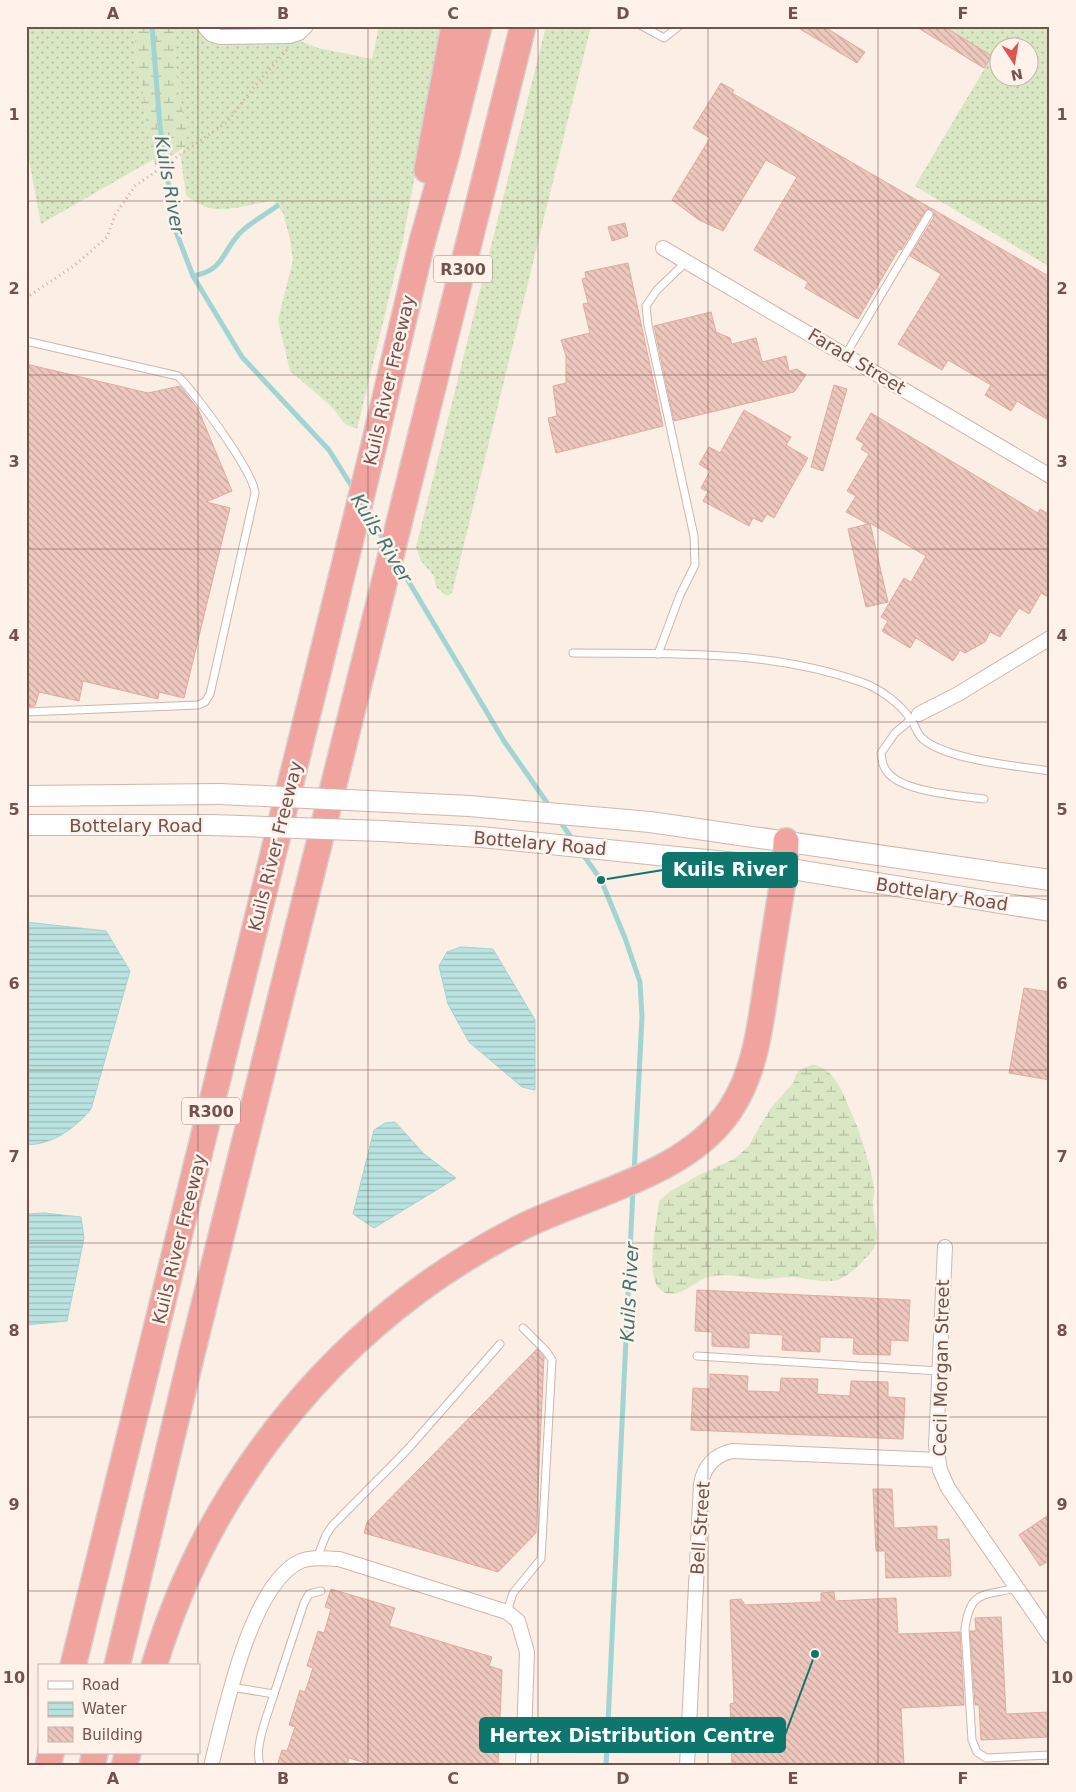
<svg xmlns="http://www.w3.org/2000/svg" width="1076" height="1792" font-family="'DejaVu Sans',sans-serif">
<defs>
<pattern id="grass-dots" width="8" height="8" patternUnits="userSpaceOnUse" patternTransform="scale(1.25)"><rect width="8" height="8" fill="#d9e7c4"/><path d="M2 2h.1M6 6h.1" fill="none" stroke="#b4bea1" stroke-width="1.8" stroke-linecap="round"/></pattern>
<pattern id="wetland-marsh" width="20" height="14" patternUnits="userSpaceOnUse" patternTransform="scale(1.25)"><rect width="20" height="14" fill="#d9e7c4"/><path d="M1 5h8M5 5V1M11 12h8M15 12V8" fill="none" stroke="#b4bea1"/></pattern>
<pattern id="water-rules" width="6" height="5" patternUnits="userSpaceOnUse" patternTransform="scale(1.25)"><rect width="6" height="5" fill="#bae3e1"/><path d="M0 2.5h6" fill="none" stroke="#9cbbb9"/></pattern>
<pattern id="building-back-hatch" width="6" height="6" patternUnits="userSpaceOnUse" patternTransform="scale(1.25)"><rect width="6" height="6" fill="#eec8be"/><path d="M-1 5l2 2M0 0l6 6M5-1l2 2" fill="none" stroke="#c5a59d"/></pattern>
</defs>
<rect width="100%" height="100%" fill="#fbeee4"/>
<!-- grass -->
<g fill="url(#grass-dots)" fill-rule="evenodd">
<path d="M26,26H134L137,67L141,77L150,153L154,159L41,224L26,144Z"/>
<path d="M172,26H196L205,39L216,44L300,41L318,48L372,59L379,26H442L403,240L357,429L345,424L331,406L290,371L278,320L293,260L290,239L283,213L274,201C241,204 215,221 186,195L181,159L189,130L183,116L179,95Z"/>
<path d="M546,26H591L452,593L447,596L436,587L434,576L421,561L416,547Z"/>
<path d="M943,26H1050V267L915,186L992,56ZM998,48H1028V78H998Z"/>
</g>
<!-- wetland -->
<g fill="url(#wetland-marsh)">
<path d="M134,26H172L179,95L183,116L189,130L185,147L155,166L154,159L150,153L141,77L137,67Z"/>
<path d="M812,1065C837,1067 845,1100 854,1119C861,1135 872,1170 874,1188C875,1194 872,1201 873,1207C873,1220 881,1236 874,1248C866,1259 848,1279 833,1281C820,1282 805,1278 792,1277C782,1277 771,1280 761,1279C742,1278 725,1272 705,1278C693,1283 672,1305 658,1287C646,1272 657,1221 659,1201L669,1192L701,1174L734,1159L748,1147L770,1109L794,1082L796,1074L803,1068Z"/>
</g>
<!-- water -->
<g fill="url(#water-rules)" stroke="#a1d4d2">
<path d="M26,922L106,931L130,971L91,1109C74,1129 54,1144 26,1145Z"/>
<path d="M461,947L493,949L535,1020V1090L522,1087L469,1042L448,1004L439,966L447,952Z"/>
<path d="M395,1122L424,1154L456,1178L374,1228L353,1214L374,1130L385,1123Z"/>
<path d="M44,1213L81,1217L84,1238L67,1321L26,1325V1214Z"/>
</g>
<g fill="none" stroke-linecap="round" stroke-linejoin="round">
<!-- stream -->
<g stroke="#a1d4d2" stroke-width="5">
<path d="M152,26L160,127L175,229L193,276L242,357L329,450L354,490"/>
<path d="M193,276C224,270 221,254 239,234C249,223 265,215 277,206"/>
<path d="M366,510L385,542"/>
<path d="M397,562L504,741L550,807"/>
<path d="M559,820L573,840"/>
<path d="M582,853L601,880L625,938L640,982L642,1017L634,1173"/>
<path d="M606,1766L633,1189"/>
</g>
</g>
<!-- building -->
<g fill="url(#building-back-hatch)" stroke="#e0ab9f">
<path d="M795,26H823L865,52L857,63Z"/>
<path d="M915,26H943L992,56L984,68Z"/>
<path d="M721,83L734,90L732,93L806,136L1050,277V421L1017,401L1011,411L985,395L991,385L948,360L942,370L898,344L941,274L910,256L934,217L931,209L925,211L901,250L899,249L858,319L805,288L808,282L754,250L797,177L766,160L723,231L699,220L672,200L710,138L693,128Z"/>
<path d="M625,223L628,236L612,241L608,227Z"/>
<path d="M628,263L663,426L556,453L548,418L557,416L553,386L566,383V356L561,340L590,333L583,304L588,303L582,279L586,278L585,272Z"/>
<path d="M711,312L716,332L730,338L732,344L756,338L762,362L786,356L789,371L797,369L806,375L794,392L674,421L654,326Z"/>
<path d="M26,364L148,393L180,386L198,409L232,491L206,502L230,508L184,698L159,692L158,699L83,681L79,701L39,692L35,706L26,707Z"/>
<path d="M834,385L847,389L823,471L811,467Z"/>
<path d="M744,410L791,437L786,445L808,458L774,518L767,514L762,522L753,518L749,526L703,501L708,492L701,488L710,471L699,464L709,447L720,453Z"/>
<path d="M871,413L1038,513L1040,509L1050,515V598L1041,593L1029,614L1019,608L1000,637L990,632L985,642L965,653L960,650L953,661L916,638L910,648L882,631L888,621L881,617L904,578L911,582L926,556L870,523L888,602L866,607L848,529L868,524L846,512L856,496L847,491L869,454L861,449L864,444L856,439Z"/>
<path d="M1024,988L1050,992V1080L1009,1073Z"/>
<path d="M697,1290L910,1300L908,1341L891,1340L890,1355L853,1354L854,1338L820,1337V1352L782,1350L783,1335L749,1333V1348L712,1346V1332L695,1331Z"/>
<path d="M537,1349L544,1357L536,1533L498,1572L364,1533L367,1522Z"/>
<path d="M710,1374L748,1376L747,1391L780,1392L781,1378L818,1379L817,1394L850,1396L851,1381L888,1382V1397L905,1398L903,1439L691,1430L693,1388L710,1389Z"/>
<path d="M873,1489H892L894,1528L937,1526V1540L949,1539L951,1576L886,1578L885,1551H876Z"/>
<path d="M1050,1514V1560L1040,1566L1019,1535Z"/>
<path d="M331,1589L395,1608L389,1626L492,1657L489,1666L502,1670L498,1766H375L349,1758L347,1766H277L282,1750L287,1751L295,1727L289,1725L300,1690L305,1692L313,1668L307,1666L318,1631L324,1633L331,1609L325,1607Z"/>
<path d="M834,1592L835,1601L896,1598L898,1634L960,1632L964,1705L901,1708L904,1766H732L730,1704L734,1703L730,1600L741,1599L745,1605L821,1602V1593Z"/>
<path d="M1001,1617L1006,1714L1050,1712V1737L981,1740L979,1705H975L970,1631H976L975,1618Z"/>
</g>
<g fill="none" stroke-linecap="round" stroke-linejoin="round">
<!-- lane casing -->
<g stroke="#cdb6ae" stroke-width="9">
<g id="lane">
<path d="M642,26L664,38L679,26"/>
<path d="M26,341L178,376C196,395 253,470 255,493L210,694L205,702L198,705L26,712"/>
<path d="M846,354L929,214"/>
<path d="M573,653C669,654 769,649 861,682C879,688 901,704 911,720C916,726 917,735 923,739C947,760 1017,766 1050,771"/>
<path d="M658,654L680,595L695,565L694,536L648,325L646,306L657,290L686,262"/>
<path d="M914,717L895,733L881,753C882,762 883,768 889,774C905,792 961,796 984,799"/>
<path d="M697,1356L939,1371"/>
<path d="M317,1558L326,1535L332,1526L408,1449L500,1344"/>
<path d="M1016,1588C983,1596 970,1590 965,1629L972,1740L977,1752L986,1758L1050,1755"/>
<path d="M507,1612L513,1593L541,1559L552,1360L546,1351L523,1328"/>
<path d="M231,1687L274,1694C269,1711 252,1751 261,1766"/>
<path d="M274,1694L304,1603L309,1594L321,1591"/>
</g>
</g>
<!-- street casing -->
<g stroke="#cdb6ae" stroke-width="16">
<g id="street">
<path d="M204,26L211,34L220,37L289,36L299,33L306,26"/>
<path d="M663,248L1050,476"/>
<path d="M919,714L958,694L1050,638"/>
<path d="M945,1247L936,1446L940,1470L948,1488L1050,1636"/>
<path d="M211,1766C224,1716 250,1583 301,1561C313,1556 327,1559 339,1559L507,1612L518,1621L527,1652L523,1766"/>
<path d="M687,1766L701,1484C704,1467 714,1455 732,1451L938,1460"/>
</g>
</g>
<!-- secondary casing -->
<g stroke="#d0b5ac" stroke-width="22">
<g id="secondary">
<path d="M26,796L220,794"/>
<path d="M389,802L469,806L650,822L1050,880"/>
<path d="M26,825H211"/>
<path d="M382,831L481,837L785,868L1050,911"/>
</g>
</g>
<!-- highway casing -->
<g stroke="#d7cfcd" stroke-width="28">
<g id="highway">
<path d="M427,170L454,26"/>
<path d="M73,1666L373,449L422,242L447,153L479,26"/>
<path d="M117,1666L192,1353L523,26"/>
<path d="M154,1666C211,1477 344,1317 520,1228C587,1194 687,1175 730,1110C756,1071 760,1026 767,981C773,944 779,906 785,868L786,841"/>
<path d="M48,1766L51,1753"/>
<path d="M92,1766L95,1753"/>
<path d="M124,1766L128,1753"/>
</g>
</g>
<!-- path -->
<path stroke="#d3aba1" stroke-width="3" stroke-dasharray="1 4" stroke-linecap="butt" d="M26,298L75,265L107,237L115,215L135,186L227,122L258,82L287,50"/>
<!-- lane -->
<use href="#lane" stroke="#fff" stroke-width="7"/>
<!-- street -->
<use href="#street" stroke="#fff" stroke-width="14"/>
<!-- secondary -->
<use href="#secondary" stroke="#fff" stroke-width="20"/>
<!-- highway -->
<use href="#highway" stroke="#f1a49f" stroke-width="25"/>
<!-- secondary-bridge casing -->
<g stroke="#d0b5ac" stroke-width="22" stroke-linecap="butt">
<g id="secondary-bridge">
<path d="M220,794L389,802"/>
<path d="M211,825L382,831"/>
</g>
</g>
<!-- secondary-bridge -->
<use href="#secondary-bridge" stroke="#fff" stroke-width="20"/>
</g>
<!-- grid -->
<path fill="none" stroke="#71524c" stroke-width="1" stroke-opacity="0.55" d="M198,26V1666M368,26V1766M538,26V1766M708,26V1766M878,26V1766M26,201H1050M26,375H1050M26,549H1050M26,722H1050M26,896H1050M26,1070H1050M26,1243H1050M26,1417H1050M26,1591H1050M198,1753V1766"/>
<g text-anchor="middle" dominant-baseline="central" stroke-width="5" stroke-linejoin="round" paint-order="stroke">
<!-- shield labels -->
<g fill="#fef2ea" stroke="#9b827b" stroke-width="1">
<rect x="434" y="255.5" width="58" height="27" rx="4"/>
<rect x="182" y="1097.5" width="58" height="27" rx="4"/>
</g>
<g font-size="16" font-weight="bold" fill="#71524c">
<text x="463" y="269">R300</text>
<text x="211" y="1111">R300</text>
</g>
<!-- street labels -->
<g font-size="18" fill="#71524c" stroke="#fef2ea">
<text transform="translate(857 361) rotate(31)">Farad Street</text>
<text transform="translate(389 380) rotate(-77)">Kuils River Freeway</text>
<text x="136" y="825">Bottelary Road</text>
<text transform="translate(540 843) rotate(5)">Bottelary Road</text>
<text transform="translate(275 846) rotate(-76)">Kuils River Freeway</text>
<text transform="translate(942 894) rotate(9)">Bottelary Road</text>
<text transform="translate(179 1239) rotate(-76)">Kuils River Freeway</text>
<text transform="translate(941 1368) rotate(-89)">Cecil Morgan Street</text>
<text transform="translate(700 1528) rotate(-86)">Bell Street</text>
</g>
<!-- water labels -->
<g font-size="19" font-style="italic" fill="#407675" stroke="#fef2ea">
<text transform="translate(170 185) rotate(80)">Kuils River</text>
<text transform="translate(382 538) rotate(59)">Kuils River</text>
<text transform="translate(629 1292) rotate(-87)">Kuils River</text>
</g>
</g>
<!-- callouts -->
<path fill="none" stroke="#0f766e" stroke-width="2" d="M601 880L663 870M815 1654L785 1735"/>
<g fill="#0f766e" stroke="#fef2ea" stroke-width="2">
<circle cx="601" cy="880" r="5"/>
<circle cx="815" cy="1654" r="5"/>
</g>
<g fill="#0f766e" stroke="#0f766e" stroke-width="2">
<rect x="663" y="853" width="134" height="34" rx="5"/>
<rect x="480" y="1718" width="305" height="34" rx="5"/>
</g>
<g font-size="19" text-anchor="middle" font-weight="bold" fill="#fff">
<text x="730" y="876">Kuils River</text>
<text x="632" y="1742">Hertex Distribution Centre</text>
</g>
<!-- border -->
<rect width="1076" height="1792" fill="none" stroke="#fef2ea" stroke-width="55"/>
<!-- legend -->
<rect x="38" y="1664" width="162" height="90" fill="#fef2ea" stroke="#c6b2ab"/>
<rect x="48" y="1681" width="25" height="8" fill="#ffffff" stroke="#c6b2ab"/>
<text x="82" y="1690" font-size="15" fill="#71524c">Road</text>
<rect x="48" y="1702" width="25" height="15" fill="url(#water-rules)" stroke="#c6b2ab"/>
<text x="82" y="1714" font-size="15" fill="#71524c">Water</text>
<rect x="48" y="1727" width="25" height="15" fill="url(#building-back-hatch)" stroke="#c6b2ab"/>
<text x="82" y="1740" font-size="15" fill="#71524c">Building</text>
<!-- north arrow -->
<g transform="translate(1014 62) rotate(168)"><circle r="24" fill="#fef2ea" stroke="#c6b2ab"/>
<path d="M0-4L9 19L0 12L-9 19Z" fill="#dd5551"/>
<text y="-8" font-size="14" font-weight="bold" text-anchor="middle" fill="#71524c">N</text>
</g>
<rect x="28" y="28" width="1020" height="1736" fill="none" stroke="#71524c" stroke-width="2"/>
<g font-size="16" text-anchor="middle" font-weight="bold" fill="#71524c">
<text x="113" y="19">A</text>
<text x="283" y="19">B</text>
<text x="453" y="19">C</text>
<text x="623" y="19">D</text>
<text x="793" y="19">E</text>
<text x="963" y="19">F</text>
<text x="14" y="120">1</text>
<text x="1062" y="120">1</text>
<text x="14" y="294">2</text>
<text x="1062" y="294">2</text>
<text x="14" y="467">3</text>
<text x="1062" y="467">3</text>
<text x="14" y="641">4</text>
<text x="1062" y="641">4</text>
<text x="14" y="815">5</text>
<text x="1062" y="815">5</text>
<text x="14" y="989">6</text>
<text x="1062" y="989">6</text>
<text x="14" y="1162">7</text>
<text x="1062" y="1162">7</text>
<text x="14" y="1336">8</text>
<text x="1062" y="1336">8</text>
<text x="14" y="1510">9</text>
<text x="1062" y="1510">9</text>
<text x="14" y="1683">10</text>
<text x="1062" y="1683">10</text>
<text x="113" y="1784">A</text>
<text x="283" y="1784">B</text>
<text x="453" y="1784">C</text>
<text x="623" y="1784">D</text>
<text x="793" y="1784">E</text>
<text x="963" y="1784">F</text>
</g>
</svg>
